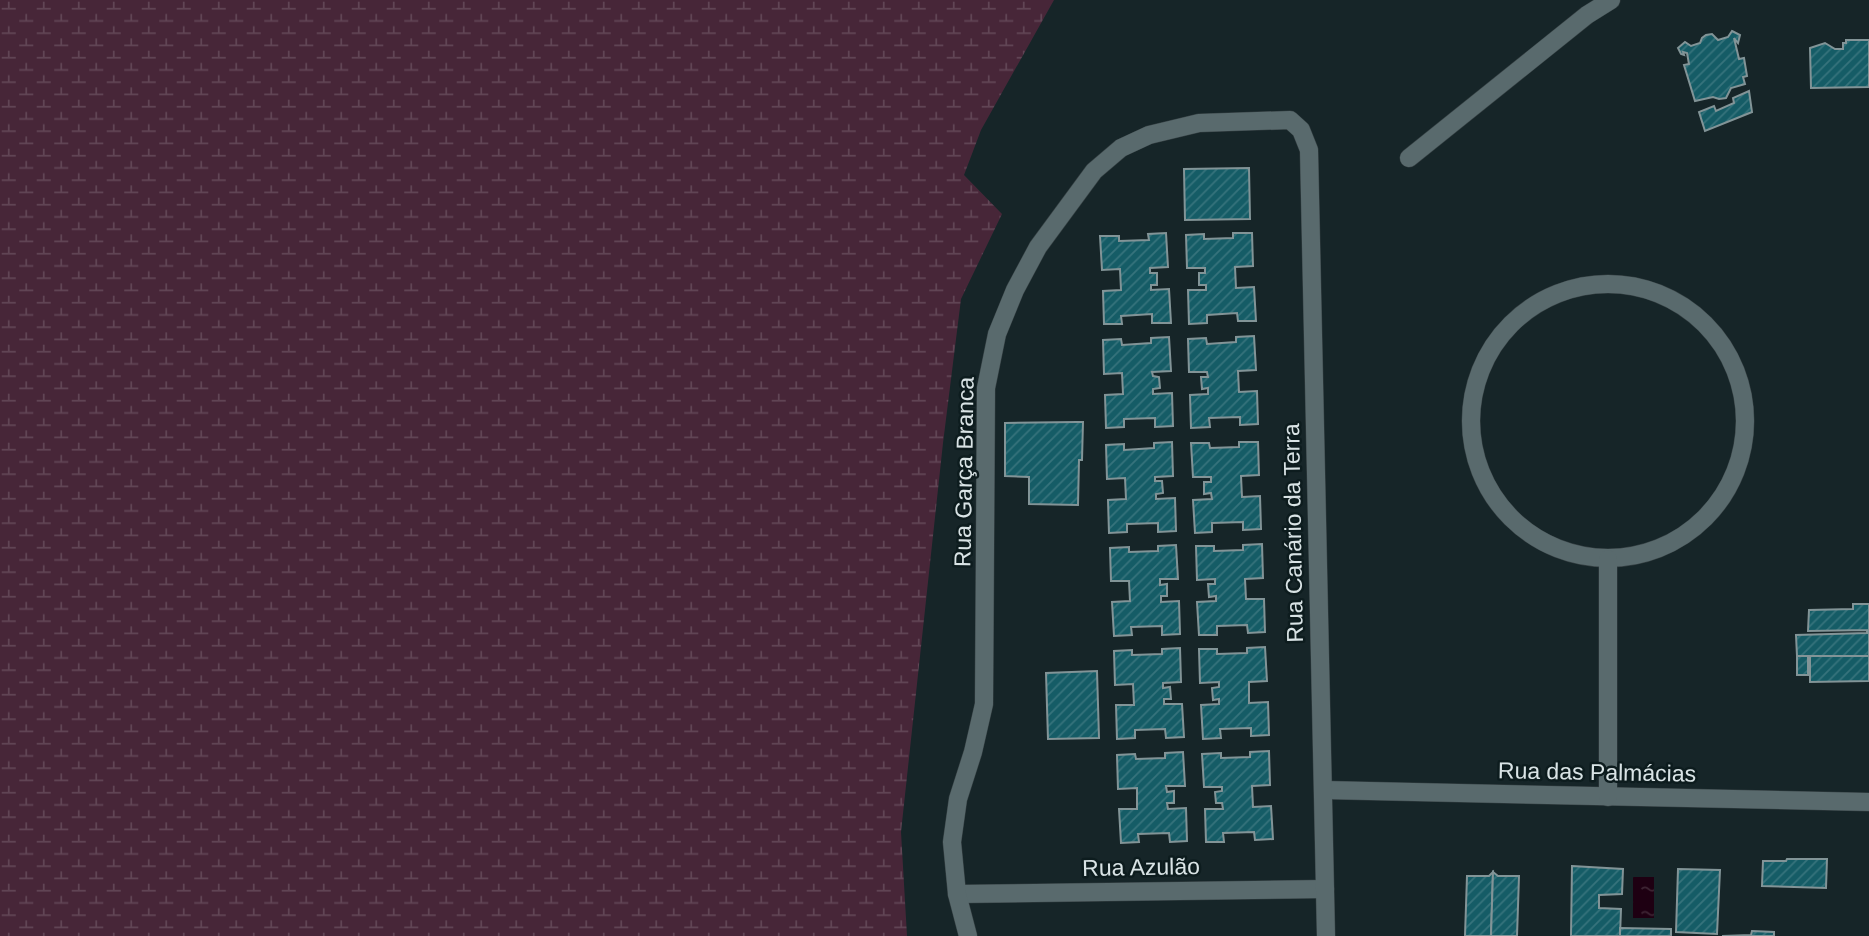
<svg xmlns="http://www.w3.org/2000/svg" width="1869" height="936" font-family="Arial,sans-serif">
<defs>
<pattern id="wetland-marsh" width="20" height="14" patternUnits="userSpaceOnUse" patternTransform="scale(1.75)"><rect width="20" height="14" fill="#472638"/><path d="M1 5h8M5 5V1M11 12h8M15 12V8" fill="none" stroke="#614555"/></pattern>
<pattern id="water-ripples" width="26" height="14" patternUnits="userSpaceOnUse" patternTransform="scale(1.75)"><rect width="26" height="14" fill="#1e0012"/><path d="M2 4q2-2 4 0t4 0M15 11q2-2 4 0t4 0" fill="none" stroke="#3e2534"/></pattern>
<pattern id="building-hatch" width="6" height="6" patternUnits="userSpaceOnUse" patternTransform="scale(1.75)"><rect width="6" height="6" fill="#155c66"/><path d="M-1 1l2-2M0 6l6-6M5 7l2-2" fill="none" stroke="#36737c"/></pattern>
</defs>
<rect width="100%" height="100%" fill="#162528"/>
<!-- wetland -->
<path fill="url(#wetland-marsh)" d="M0,0H1054L981,130L964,175L1002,214L961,299L943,443L901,832L907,936H0Z"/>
<!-- water -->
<rect fill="url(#water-ripples)" x="1633" y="877" width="21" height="41"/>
<!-- building -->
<g fill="url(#building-hatch)" stroke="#829497" stroke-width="2">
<path d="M1732,31L1740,35L1738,43L1734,38L1739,59L1744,58L1747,76L1743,77L1745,84L1731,88L1726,98L1719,99L1713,97L1695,101L1684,65L1689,64L1687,53L1683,52L1684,55L1681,54L1678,48L1685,42L1691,46L1700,43L1702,38L1706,35L1712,34L1718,40L1728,37Z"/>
<path d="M1846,40H1869V87L1811,88L1810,48L1825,43L1835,49H1843V43H1846Z"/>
<path d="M1749,91L1752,112L1705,131L1699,112L1714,106L1716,111L1734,103L1733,98Z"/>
<path d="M1249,168L1250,219L1185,220L1184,169Z"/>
<path d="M1166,233L1168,267L1150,268V273H1157V285H1151V290L1169,289L1171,323H1152V314L1121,316L1122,324H1104L1103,291L1121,290L1120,269L1102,270L1100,236H1119V241L1149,240L1148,234Z"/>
<path d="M1233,233H1252L1253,266L1235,267L1236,288L1254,287L1256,321H1238L1237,313L1207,315V323L1189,324L1188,290H1206V285H1199V273H1205V268H1187L1186,235L1204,234V239L1233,238Z"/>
<path d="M1254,336L1256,370L1238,371L1239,392L1257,391L1258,424L1240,425V417L1209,418L1210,427L1191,428L1190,395L1208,394V388L1202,389L1201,377H1208L1207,372H1189L1188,339L1206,338L1207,344L1236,342V337Z"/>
<path d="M1169,337L1171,371L1152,372L1153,376L1159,377L1160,388L1153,389V394L1172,393L1173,426L1155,427V418L1124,419V427L1106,428L1105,395L1123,394L1122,373L1104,374L1103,340L1121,339L1122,345L1151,343V338Z"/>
<path d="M1077,422H1083L1082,460H1079L1078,505L1029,504V477L1005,476V423Z"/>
<path d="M1172,442L1173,476L1155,477V481H1162L1163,493L1156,494V499L1175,498L1176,531L1158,532V523L1127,524V532L1109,533L1108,500L1126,499L1125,478L1107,479L1106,445L1124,444V450L1154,448V443Z"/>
<path d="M1239,442H1258L1259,475L1241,476L1242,497L1260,496L1261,529L1243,530V522L1212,523V532L1195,533L1193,500L1212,499L1211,493L1204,494V482H1211V477H1193L1191,443H1209L1210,448L1239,447Z"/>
<path d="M1262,544L1263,578L1245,579L1246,599H1264L1265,632L1248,633L1247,625L1217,626V635H1199L1197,602L1216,601V596L1209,597L1208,584H1215V579L1197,580L1196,546H1214V551L1243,550V545Z"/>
<path d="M1176,545L1178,579H1160V585L1167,584V596H1161V602L1179,601L1180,634L1162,635V626L1131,627L1132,635L1114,636L1112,602L1130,601L1129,581H1111L1110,548L1129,547V552L1158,551V546Z"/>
<path d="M1853,604H1869V656H1797L1796,635L1867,633V630L1808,631L1809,610L1853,609Z"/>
<path d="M1265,647L1267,681L1249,682V703L1268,702L1269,735L1251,736V728L1220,729L1221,738L1203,739L1201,705L1219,704V699L1213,700L1212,688L1219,687V682L1200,683L1199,649H1217V654L1247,653V648Z"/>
<path d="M1180,648L1181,682L1163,683V688L1170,687L1171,699H1164V704H1182L1184,737L1166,738L1165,729L1135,730V738L1117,739L1116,705H1134L1133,684L1115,685L1114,651L1132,650V655L1162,654V649Z"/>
<rect x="1797" y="656" width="11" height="19"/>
<path d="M1810,656H1869V681L1810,682Z"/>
<path d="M1097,671L1099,738L1048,739L1046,673Z"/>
<path d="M1269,751L1270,785L1252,786L1253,807L1271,806L1273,839L1255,840L1254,832L1223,833L1224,842H1206L1205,809H1223L1222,803H1216L1215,792L1222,791V787H1204L1202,754L1221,753V758L1250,757V752Z"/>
<path d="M1183,752L1185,786H1166L1167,792L1174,791V803H1167L1168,809L1186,808L1187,841L1170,842L1169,833L1138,834L1139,842L1121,843L1119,809H1137V788L1118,789L1117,755L1135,754L1136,759L1165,758V753Z"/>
<path d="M1787,859H1827L1826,888L1762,886L1763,861H1786Z"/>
<path d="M1572,866L1623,869L1622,894L1599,895V908L1621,909L1620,936H1571Z"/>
<path d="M1678,869L1720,870L1717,934L1676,932Z"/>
<path d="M1493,872L1491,936H1465L1467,876H1489Z"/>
<path d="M1493,872L1498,876H1519L1517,936H1491Z"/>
<path d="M1620,928L1671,929V936H1620Z"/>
<path d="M1752,931L1774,932V936H1722L1751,935Z"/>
</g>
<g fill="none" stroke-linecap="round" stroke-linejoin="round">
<!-- minor casing -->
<g stroke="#364144" stroke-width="19">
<g id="minor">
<path d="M1409,158L1587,15L1611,0"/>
<circle cx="1608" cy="421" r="137"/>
<path d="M1324,790L1869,802"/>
<path d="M1608,797V559"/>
<path d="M957,894L1325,889"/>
<path d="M968,936L957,894L952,842L958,799L973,752L984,704L986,388L997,334L1015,290L1038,247L1094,171L1121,148L1149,135L1199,123L1290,120L1301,130L1309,150L1326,936"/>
</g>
</g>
<!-- minor -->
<use href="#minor" stroke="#596a6d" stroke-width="18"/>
</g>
<g text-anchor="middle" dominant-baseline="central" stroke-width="5" stroke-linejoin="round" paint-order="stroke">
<!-- street labels -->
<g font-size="23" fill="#d9e3e5" stroke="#0d1c1e">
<text transform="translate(964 472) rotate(-89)">Rua Garça Branca</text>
<text transform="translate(1293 533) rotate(-91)">Rua Canário da Terra</text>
<text transform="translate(1597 772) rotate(1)">Rua das Palmácias</text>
<text transform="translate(1141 867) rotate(-1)">Rua Azulão</text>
</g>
</g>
</svg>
